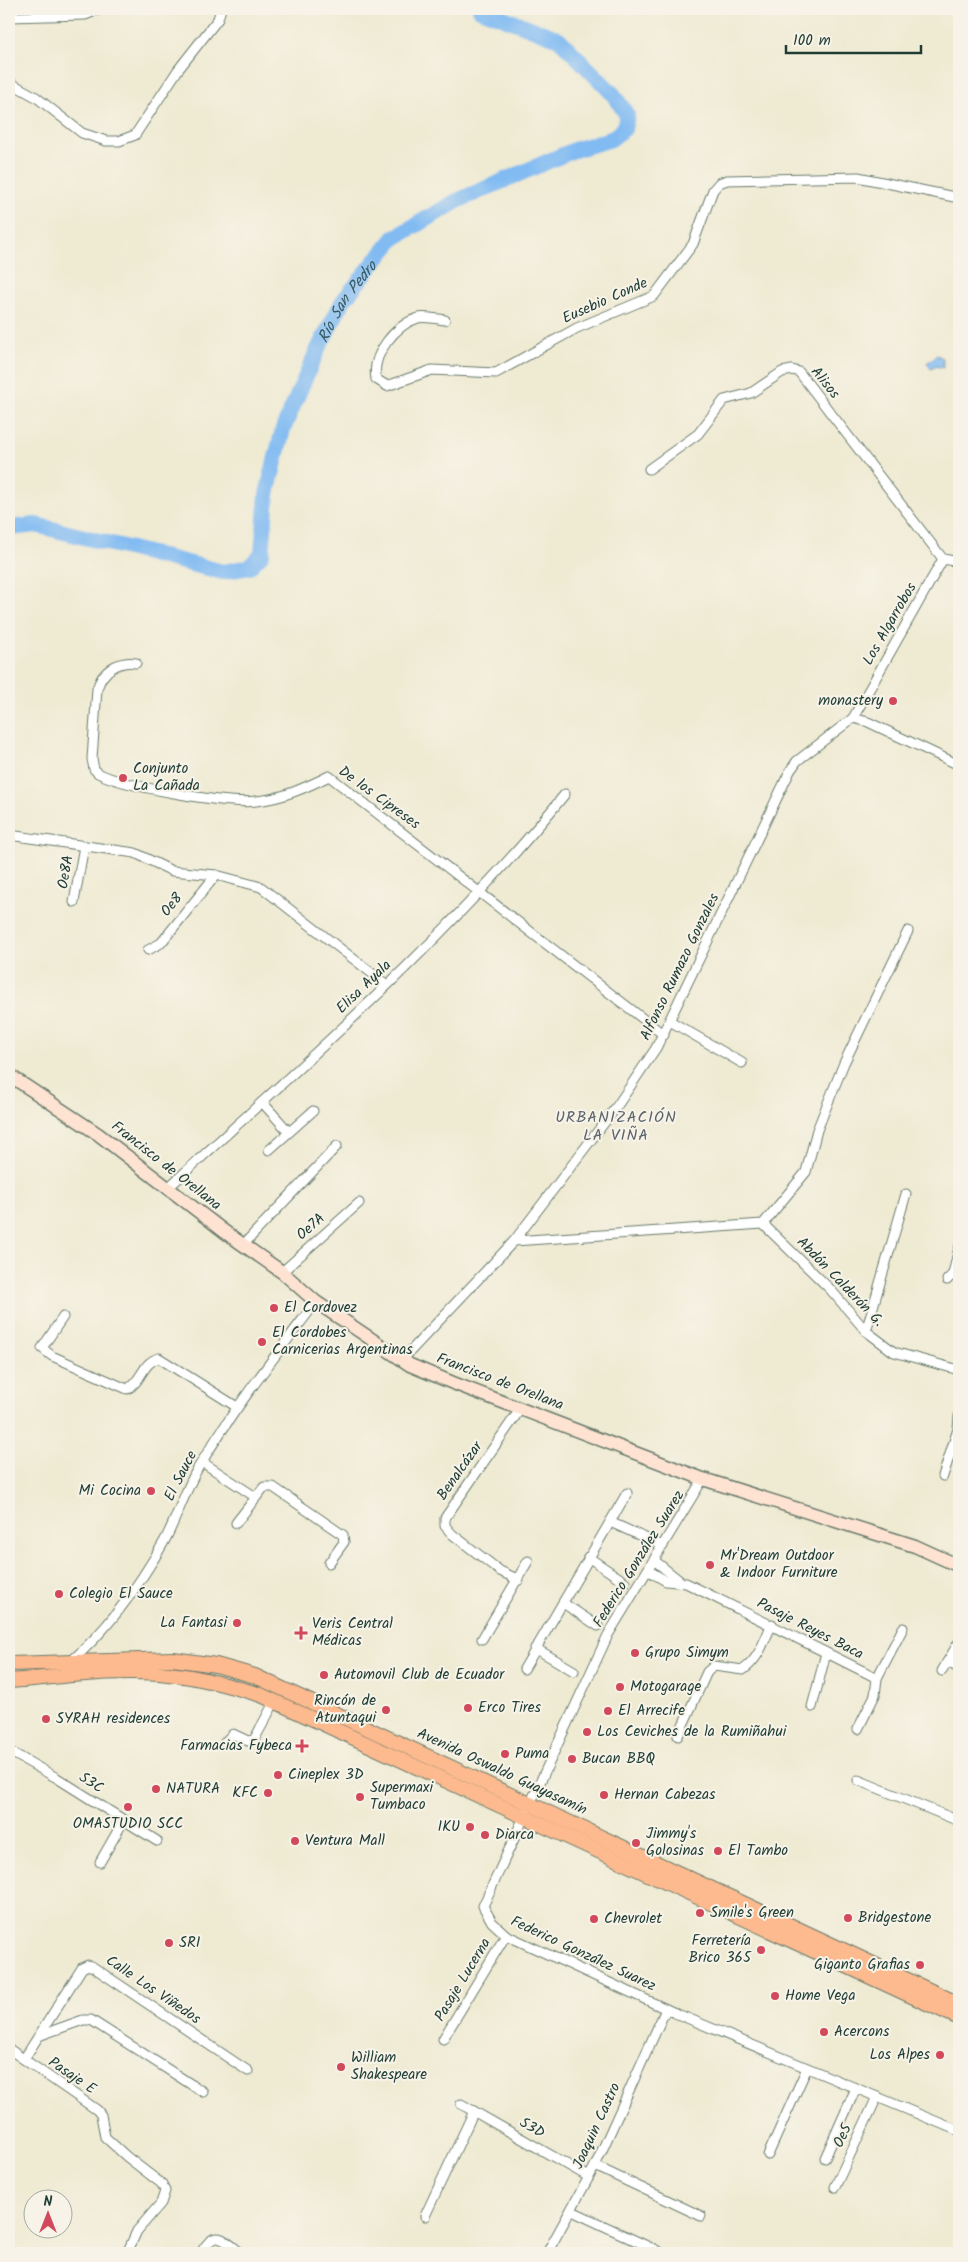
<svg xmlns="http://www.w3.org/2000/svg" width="968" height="2262" font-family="Kalam,sans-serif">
<rect width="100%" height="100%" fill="#f7f3e8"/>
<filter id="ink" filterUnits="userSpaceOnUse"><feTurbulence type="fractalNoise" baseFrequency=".02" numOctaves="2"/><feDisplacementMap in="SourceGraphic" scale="10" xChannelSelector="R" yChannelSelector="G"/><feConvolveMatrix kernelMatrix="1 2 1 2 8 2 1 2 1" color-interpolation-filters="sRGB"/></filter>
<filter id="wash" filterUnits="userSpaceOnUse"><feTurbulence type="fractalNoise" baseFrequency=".0096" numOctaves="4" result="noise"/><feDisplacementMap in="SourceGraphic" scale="20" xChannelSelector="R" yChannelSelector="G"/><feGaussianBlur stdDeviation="1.12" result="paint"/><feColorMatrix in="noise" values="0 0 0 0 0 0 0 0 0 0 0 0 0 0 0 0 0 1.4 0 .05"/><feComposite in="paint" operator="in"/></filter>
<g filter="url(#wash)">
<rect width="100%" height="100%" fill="#efead2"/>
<!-- water -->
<path fill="#82bbf2" stroke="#507c93" d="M937,355L943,358V368L935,366L931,369L927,363Z"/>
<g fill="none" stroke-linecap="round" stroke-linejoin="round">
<!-- river -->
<path stroke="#82bbf2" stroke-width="16" id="s1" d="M9,528L36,525L223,572L249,567L262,554L267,494L283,429L316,353L343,301L394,238L457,201L574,150L611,139L624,129L627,115L613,94L559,39L480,9"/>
</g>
</g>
<g filter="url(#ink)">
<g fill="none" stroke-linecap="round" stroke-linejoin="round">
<!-- street casing -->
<g stroke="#687a6b" stroke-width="11">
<g id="street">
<path d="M9,17L85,15L101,9"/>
<path d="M9,82L36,97L82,133L106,141H119L135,135L178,70L218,19L221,9"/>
<path d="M445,320C437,319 426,316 418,318C396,325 371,354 376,379L387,386L432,370L496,373L577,328L654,296L693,244L713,190L719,183L727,180L858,177L959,198"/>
<path d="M649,469L698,434L724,400L751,393L782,372L792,370L799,372L943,559"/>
<path d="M943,559L954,561L959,557"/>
<path d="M136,663C118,660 102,671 97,689L92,759L94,769L98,773C122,786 228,805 256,801C281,799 307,787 329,776L664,1035"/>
<path d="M853,718L868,722L959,765"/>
<path d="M9,835L135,853L172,871L216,875L261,887L387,985"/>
<path d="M74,902L84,846"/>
<path d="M148,950L161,943L216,875"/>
<path d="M670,1021L742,1063"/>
<path d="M262,1102L289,1132"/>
<path d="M269,1150L313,1111"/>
<path d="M169,1187C306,1061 448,939 565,794"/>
<path d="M763,1224L830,1289L866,1331L894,1352L959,1370"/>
<path d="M514,1241L763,1224L806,1172L817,1130L844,1063L908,931"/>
<path d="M244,1244L337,1146"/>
<path d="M282,1272L359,1203"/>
<path d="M947,1280L953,1274L959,1248"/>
<path d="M63,1317L42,1348L52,1356L127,1389C142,1382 142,1362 159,1358L237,1407"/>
<path d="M866,1331L906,1194"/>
<path d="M402,1360L514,1241L617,1106L656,1048L790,771L797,761L853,718L943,559"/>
<path d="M202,1462L254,1496"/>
<path d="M943,1476L958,1429L959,1416"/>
<path d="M703,1479L608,1635L483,1906L492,1922L506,1935L675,2013L959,2131"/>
<path d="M610,1522L627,1493"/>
<path d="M236,1523L264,1487H273L343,1535L344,1542L329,1563"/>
<path d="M588,1557L625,1582"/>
<path d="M655,1561L680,1581"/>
<path d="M649,1571L666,1581L686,1583L877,1678L875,1695L858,1729"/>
<path d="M519,1580L500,1571L452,1534L445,1526V1518L521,1408"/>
<path d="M563,1603L598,1626"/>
<path d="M482,1639L528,1561"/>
<path d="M535,1648L574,1671"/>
<path d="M70,1662C108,1630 140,1584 165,1540C177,1517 185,1491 198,1468C233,1410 275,1356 316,1302"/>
<path d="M947,1662L959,1668"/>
<path d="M524,1669L610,1522L663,1546"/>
<path d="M942,1671L959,1642"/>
<path d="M877,1678L903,1628"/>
<path d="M812,1707L826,1653"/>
<path d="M678,1736L707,1672L714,1666L743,1670C759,1659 764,1641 772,1624"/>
<path d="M225,1742L233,1734L248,1741L254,1740L275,1701"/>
<path d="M9,1751L57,1778L157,1841"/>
<path d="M858,1780L959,1821"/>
<path d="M100,1862L124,1820"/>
<path d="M41,2035L83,2020H91L203,2092"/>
<path d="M443,2039L506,1935"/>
<path d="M9,2049L97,2110L101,2115L105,2137L127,2157L162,2184L165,2191L161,2203L137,2231L127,2253"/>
<path d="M24,2059L82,1968L88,1965L93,1967L248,2071"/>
<path d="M461,2104L589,2177"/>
<path d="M768,2155L807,2068"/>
<path d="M825,2158L856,2088"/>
<path d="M595,2166L701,2216"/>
<path d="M835,2187L877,2097"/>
<path d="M572,2211L660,2252"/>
<path d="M425,2216L474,2111"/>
<path d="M201,2253C215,2228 223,2239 241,2253"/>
<path d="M547,2253L595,2166L666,2009"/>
</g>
</g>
<!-- secondary casing -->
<g stroke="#687a6b" stroke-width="15">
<path id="secondary" d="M9,1075L98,1134L225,1232L282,1272L316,1302L410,1365L453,1383L703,1479L915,1546L959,1566"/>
</g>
<!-- primary casing -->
<g stroke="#687a6b" stroke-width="16">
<g id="primary">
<path d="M9,1664L173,1659L216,1665L255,1676L959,2004"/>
<path d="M9,1681C61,1677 116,1668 168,1674C200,1677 231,1686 261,1695L959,2018"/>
</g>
</g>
<!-- street -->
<use href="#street" stroke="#fff" stroke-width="9"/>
<!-- secondary -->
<use href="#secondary" stroke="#fee3d2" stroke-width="12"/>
<!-- primary -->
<use href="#primary" stroke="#fcba8e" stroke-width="14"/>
</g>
</g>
<!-- markers -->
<g fill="#d1495b" stroke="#f7f3e8" stroke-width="2">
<circle cx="893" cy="701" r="5"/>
<circle cx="123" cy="778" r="5"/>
<circle cx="274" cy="1308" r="5"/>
<circle cx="262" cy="1342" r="5"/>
<circle cx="151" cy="1491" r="5"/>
<circle cx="710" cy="1565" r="5"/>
<circle cx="59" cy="1594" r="5"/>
<circle cx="237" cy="1623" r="5"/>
<path d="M298.5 1625.5h5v5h5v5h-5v5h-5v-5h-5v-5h5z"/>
<circle cx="635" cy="1653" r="5"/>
<circle cx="324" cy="1675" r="5"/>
<circle cx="620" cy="1687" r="5"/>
<circle cx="468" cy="1708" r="5"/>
<circle cx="386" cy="1710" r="5"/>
<circle cx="608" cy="1711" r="5"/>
<circle cx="46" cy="1719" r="5"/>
<circle cx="587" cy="1732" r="5"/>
<path d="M299.5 1738.5h5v5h5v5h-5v5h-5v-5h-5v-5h5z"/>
<circle cx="505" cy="1754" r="5"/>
<circle cx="572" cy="1759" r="5"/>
<circle cx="278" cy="1775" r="5"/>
<circle cx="156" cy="1789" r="5"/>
<circle cx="268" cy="1793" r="5"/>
<circle cx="604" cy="1795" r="5"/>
<circle cx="360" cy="1797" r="5"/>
<circle cx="128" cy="1807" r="5"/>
<circle cx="470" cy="1827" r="5"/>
<circle cx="485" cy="1835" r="5"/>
<circle cx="295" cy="1841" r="5"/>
<circle cx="636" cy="1843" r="5"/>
<circle cx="718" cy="1851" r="5"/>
<circle cx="700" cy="1913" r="5"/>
<circle cx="848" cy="1918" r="5"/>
<circle cx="594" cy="1919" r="5"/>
<circle cx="169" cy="1943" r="5"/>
<circle cx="761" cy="1950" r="5"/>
<circle cx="920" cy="1965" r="5"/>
<circle cx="775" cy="1996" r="5"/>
<circle cx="824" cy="2032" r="5"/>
<circle cx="940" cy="2055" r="5"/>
<circle cx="341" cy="2067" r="5"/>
</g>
<g text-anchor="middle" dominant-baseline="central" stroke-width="4" stroke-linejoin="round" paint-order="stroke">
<!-- street labels -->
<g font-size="15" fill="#1f3d34" stroke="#f7f3e8">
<text transform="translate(605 301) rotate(-24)">Eusebio Conde</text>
<text transform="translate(825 383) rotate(51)">Alisos</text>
<text transform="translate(890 624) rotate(-60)">Los Algarrobos</text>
<text transform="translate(379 798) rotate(36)">De los Cipreses</text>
<text transform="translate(66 872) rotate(-80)">Oe8A</text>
<text transform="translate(172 905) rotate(-51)">Oe8</text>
<text transform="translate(680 967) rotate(-64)">Alfonso Rumazo Gonzales</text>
<text transform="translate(364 987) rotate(-44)">Elisa Ayala</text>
<text transform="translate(166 1166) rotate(38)">Francisco de Orellana</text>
<text transform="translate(311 1227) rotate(-41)">Oe7A</text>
<text transform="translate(840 1282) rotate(46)">Abdón Calderón G.</text>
<text transform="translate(500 1382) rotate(21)">Francisco de Orellana</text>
<text transform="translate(460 1471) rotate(-55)">Benalcázar</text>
<text transform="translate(181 1476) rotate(-63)">El Sauce</text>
<text transform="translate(639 1559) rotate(-58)">Federico González Suarez</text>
<text transform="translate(810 1629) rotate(27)">Pasaje Reyes Baca</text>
<text transform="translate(502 1772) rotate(25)">Avenida Oswaldo Guayasamín</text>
<text transform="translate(91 1783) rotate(33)">S3C</text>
<text transform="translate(583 1954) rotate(25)">Federico González Suarez</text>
<text transform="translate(463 1980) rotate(-59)">Pasaje Lucerna</text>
<text transform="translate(153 1990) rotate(34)">Calle Los Viñedos</text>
<text transform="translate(72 2076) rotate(34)">Pasaje E</text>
<text transform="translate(597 2126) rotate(-65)">Joaquin Castro</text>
<text transform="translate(532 2128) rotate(30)">S3D</text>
<text transform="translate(843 2136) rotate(-65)">Oe5</text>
</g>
<!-- poi labels -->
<g font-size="15" fill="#1f3d34" stroke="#f7f3e8" text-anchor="start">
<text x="883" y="701" text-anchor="end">monastery</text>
<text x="133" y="769">Conjunto<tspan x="133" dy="17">La Cañada</tspan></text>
<text x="284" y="1308">El Cordovez</text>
<text x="272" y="1333">El Cordobes<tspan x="272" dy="17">Carnicerias Argentinas</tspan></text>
<text x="141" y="1491" text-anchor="end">Mi Cocina</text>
<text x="720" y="1556">Mr'Dream Outdoor<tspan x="720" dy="17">&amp; Indoor Furniture</tspan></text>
<text x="69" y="1594">Colegio El Sauce</text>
<text x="227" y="1623" text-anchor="end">La Fantasi</text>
<text x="312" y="1624">Veris Central<tspan x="312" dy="17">Médicas</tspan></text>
<text x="645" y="1653">Grupo Simym</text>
<text x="334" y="1675">Automovil Club de Ecuador</text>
<text x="630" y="1687">Motogarage</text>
<text x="376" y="1701" text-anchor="end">Rincón de<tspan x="376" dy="17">Atuntaqui</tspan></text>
<text x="478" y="1708">Erco Tires</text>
<text x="618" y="1711">El Arrecife</text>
<text x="56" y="1719">SYRAH residences</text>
<text x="597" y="1732">Los Ceviches de la Rumiñahui</text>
<text x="292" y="1746" text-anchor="end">Farmacias Fybeca</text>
<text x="515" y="1754">Puma</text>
<text x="582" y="1759">Bucan BBQ</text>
<text x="288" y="1775">Cineplex 3D</text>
<text x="370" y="1788">Supermaxi<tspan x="370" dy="17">Tumbaco</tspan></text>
<text x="166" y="1789">NATURA</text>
<text x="258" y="1793" text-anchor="end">KFC</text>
<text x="614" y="1795">Hernan Cabezas</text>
<text x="128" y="1824" text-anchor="middle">OMASTUDIO SCC</text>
<text x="460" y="1827" text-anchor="end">IKU</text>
<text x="646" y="1834">Jimmy's<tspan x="646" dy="17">Golosinas</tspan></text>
<text x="495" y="1835">Diarca</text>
<text x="305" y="1841">Ventura Mall</text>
<text x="728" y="1851">El Tambo</text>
<text x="710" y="1913">Smile's Green</text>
<text x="858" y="1918">Bridgestone</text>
<text x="604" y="1919">Chevrolet</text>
<text x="751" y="1941" text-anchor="end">Ferretería<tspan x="751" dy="17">Brico 365</tspan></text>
<text x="179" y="1943">SRI</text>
<text x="910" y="1965" text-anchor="end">Giganto Grafias</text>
<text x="785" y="1996">Home Vega</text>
<text x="834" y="2032">Acercons</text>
<text x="930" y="2055" text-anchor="end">Los Alpes</text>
<text x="351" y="2058">William<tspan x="351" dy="17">Shakespeare</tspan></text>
</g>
<!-- water labels -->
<g font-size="16" font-style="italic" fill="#385c64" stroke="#f7f3e8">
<text stroke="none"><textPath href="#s1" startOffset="535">Río San Pedro</textPath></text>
</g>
<!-- neighbourhood labels -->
<g font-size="16" letter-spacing="1" fill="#5d656c" stroke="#f7f3e8">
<text x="616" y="1117">URBANIZACIÓN<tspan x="616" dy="18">LA VIÑA</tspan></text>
</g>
</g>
<!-- margin -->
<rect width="968" height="2262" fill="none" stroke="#f7f3e8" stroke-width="30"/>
<!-- north arrow -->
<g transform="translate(48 2214)"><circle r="24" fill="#f7f3e8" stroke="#a1aaa0"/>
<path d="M0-4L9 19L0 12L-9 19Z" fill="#d1495b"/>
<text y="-8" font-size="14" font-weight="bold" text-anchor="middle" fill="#1f3d34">N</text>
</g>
<!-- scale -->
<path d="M786 45v8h135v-8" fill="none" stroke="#1f3d34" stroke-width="2.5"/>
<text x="793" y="45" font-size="15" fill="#1f3d34" stroke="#f7f3e8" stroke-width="4" paint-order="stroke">100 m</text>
</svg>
